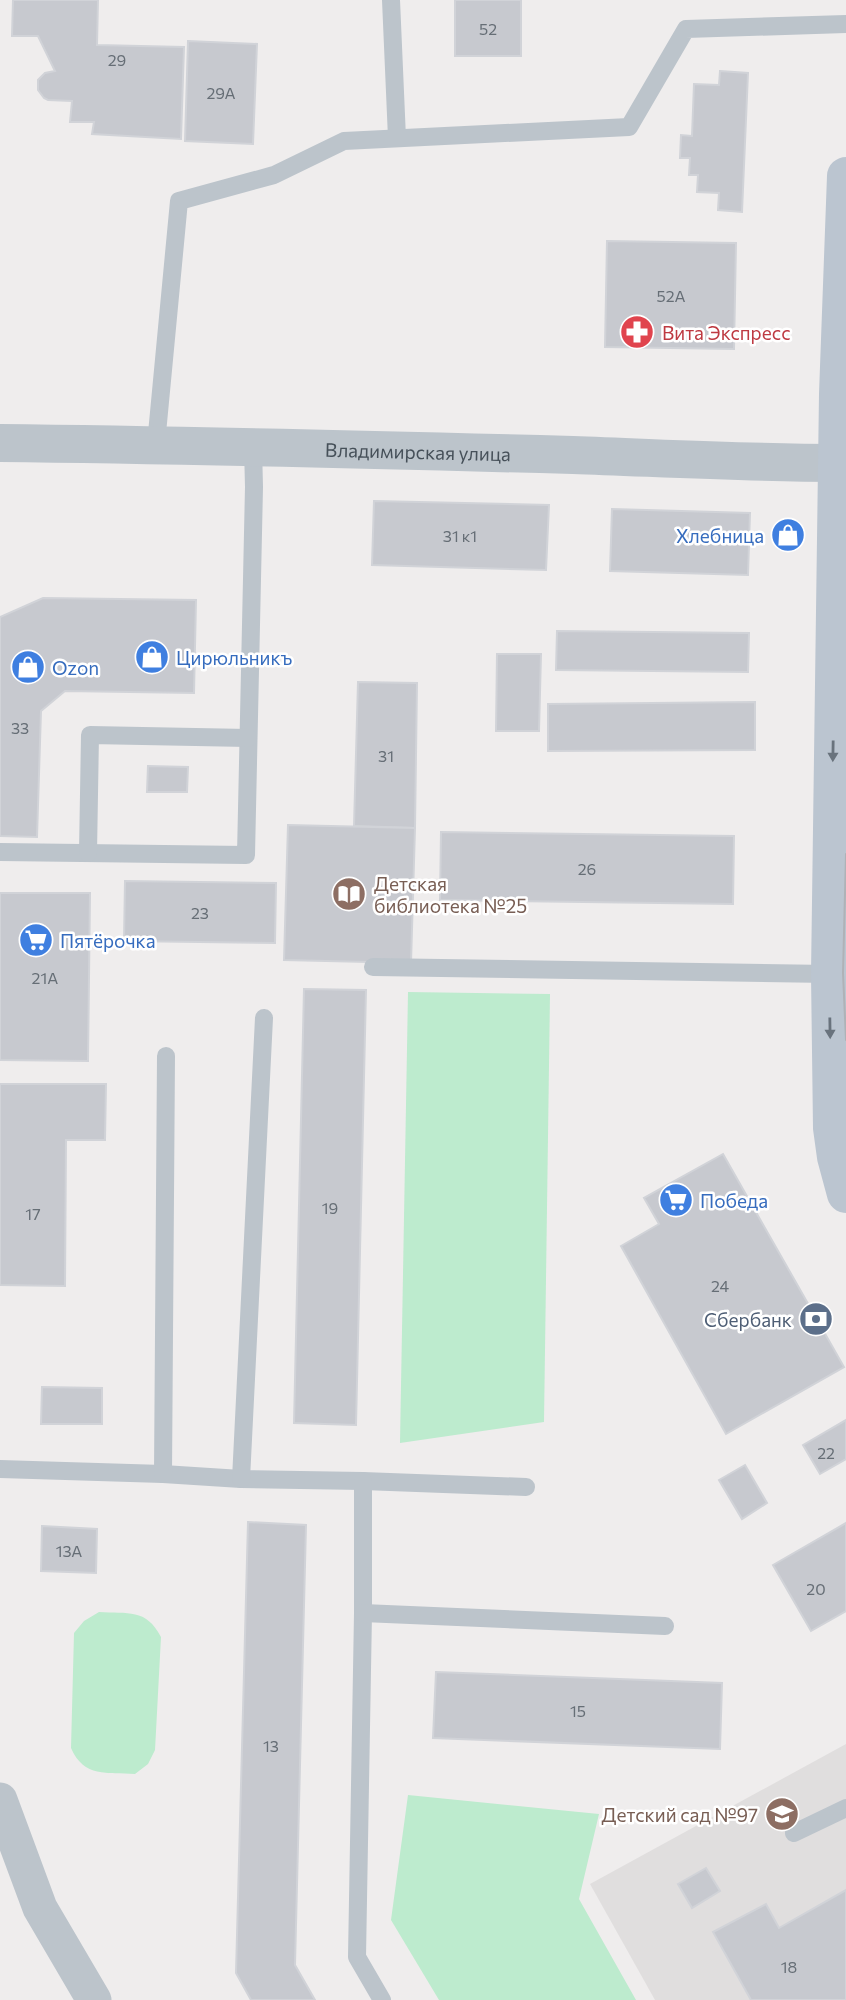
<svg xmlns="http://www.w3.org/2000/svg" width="846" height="2000" font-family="Commissioner,sans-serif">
<rect width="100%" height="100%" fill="#efeded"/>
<!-- education -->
<path fill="#e0dede" d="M846,1744V2000H655L590,1884Z"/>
<!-- green -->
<g fill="#bdebce">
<path d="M408,992L550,994L544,1422L400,1443Z"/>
<path d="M99,1612C128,1614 146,1608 161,1637L155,1750L148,1764L135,1774C107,1772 84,1778 71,1748L74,1633L84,1621Z"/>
<path d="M408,1795L599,1814L579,1899L636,2000H439L391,1920Z"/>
</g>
<!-- building -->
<g fill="#c7c9cf" stroke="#d1d3d8" stroke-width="2">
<path d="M13,0H98L97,45L184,47L181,139L92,134L94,122H70L72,101L48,100L44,98L38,90V80L45,73L55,71L38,36H12Z"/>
<rect x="455" y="0" width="66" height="56"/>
<path d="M188,41L257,44L253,144L185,141Z"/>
<path d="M720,71L748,73L742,212L718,210L719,193L697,192L698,175H689L690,158H680L681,135L692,136L694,84L719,85Z"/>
<path d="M607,241L736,243L734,349L605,347Z"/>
<path d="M374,501L549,505L546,570L372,565Z"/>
<path d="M612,509L750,513L748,575L610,571Z"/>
<path d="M43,598L196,600L194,693L65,691L41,711L37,837L0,836V617Z"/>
<path d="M557,631L749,633L748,672L556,670Z"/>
<path d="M497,654H541L539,731H496Z"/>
<path d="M358,682L417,683L415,828L354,826Z"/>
<path d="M755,702V750L548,751V704Z"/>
<path d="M148,766L188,767L187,792H147Z"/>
<path d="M288,825L415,828L411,963L284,960Z"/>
<path d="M441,832L734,836L733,904L440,900Z"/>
<path d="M125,881L276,883L275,943L124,941Z"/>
<path d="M0,893H90L88,1061L0,1060Z"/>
<path d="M304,989L366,990L356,1425L294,1423Z"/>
<path d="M0,1084H106L105,1140H66L65,1286L0,1285Z"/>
<path d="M723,1154L844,1367L726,1434L621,1246L659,1224L644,1198Z"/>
<path d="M42,1387L102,1388V1424H41Z"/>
<path d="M846,1420V1459L820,1474L803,1445Z"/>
<path d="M745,1465L767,1503L742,1519L719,1480Z"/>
<path d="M248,1522L306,1525L295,1965L315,2000H251L236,1973Z"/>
<path d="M846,1523V1611L811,1631L773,1565Z"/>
<path d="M42,1526L97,1529L96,1573L41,1571Z"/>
<path d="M436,1672L722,1683L720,1749L433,1738Z"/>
<path d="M706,1868L720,1891L692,1908L678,1884Z"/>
<path d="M846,1890V2000H751L713,1932L766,1904L779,1928Z"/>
</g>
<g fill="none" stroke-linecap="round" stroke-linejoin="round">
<!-- service -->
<g stroke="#bcc4cb" stroke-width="18">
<path d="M391,0L397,138"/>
<path d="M156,444L179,201L274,175L344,141L629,127L686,29L846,24"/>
<path d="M0,852L246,855L254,487L253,447"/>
<path d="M88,853L90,735L248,738"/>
<path d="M373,967L830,974"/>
<path d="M0,1469L163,1474L241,1479L363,1481L526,1487"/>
<path d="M163,1474L166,1056"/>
<path d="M241,1479L264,1018"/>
<path d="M363,1481V1613L357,1957L382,2000"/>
<path d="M363,1613L665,1626"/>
<path d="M794,1833L846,1808"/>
</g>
<!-- minor -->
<path stroke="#bcc4cb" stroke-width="35" d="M0,1800L40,1908L94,2000"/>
<!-- tertiary -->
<path stroke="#bcc4cb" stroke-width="38" id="s1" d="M0,443C191,445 382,450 573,455C661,458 749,463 838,463"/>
<!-- secondary -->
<path stroke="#bbc5d0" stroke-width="38" d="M846,176L838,394L830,974L832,1128L836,1157L846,1194"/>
<!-- tram -->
<path stroke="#afb2b7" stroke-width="2" d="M846,854L843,973L846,1040"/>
</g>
<!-- one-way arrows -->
<defs><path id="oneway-solid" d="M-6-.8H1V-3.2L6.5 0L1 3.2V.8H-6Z" transform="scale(1.75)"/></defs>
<g fill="#69737d">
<use href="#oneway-solid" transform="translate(833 751) rotate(91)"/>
<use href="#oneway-solid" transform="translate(830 1028) rotate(89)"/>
</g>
<!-- icons -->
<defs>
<g id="pharmacy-disc" transform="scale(1.75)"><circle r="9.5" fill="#e0444e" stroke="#fff"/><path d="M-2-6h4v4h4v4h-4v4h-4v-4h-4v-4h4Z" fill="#fff"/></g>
<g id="shop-disc" transform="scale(1.75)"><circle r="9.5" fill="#3f7fe0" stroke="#fff"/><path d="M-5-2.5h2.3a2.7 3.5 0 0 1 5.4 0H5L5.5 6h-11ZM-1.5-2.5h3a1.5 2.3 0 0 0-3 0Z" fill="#fff"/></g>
<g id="library-disc" transform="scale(1.75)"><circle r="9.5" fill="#8d6e63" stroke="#fff"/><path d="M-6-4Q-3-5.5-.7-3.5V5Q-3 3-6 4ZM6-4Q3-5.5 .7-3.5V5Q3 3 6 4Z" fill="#fff"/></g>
<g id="supermarket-disc" transform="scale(1.75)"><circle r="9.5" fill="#3f7fe0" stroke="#fff"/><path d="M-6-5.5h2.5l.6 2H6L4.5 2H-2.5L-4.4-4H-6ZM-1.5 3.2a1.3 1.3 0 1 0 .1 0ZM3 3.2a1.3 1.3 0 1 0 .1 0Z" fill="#fff"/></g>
<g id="bank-disc" transform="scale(1.75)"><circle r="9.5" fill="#5c6f8a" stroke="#fff"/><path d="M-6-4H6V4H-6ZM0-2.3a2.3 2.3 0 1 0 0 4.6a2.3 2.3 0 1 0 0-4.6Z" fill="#fff"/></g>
<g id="school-disc" transform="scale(1.75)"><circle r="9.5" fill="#8d6e63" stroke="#fff"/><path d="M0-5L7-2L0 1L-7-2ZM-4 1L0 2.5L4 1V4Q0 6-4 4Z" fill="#fff"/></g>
</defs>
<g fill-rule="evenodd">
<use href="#pharmacy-disc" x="637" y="332"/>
<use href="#shop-disc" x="788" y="535"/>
<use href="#shop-disc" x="152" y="657"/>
<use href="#shop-disc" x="28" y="667"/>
<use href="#library-disc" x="349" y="894"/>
<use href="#supermarket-disc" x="36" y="940"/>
<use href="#supermarket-disc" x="676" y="1200"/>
<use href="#bank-disc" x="816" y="1319"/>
<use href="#school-disc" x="782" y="1814"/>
</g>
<g text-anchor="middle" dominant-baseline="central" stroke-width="5" stroke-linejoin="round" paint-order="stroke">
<!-- number labels -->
<g font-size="16" fill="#666e76">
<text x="488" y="28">52</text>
<text x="117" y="59">29</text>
<text x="221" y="92">29А</text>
<text x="671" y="295">52А</text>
<text x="460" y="535">31 к1</text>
<text x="20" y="727">33</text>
<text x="386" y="755">31</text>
<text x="587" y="868">26</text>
<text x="200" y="912">23</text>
<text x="45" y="977">21А</text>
<text x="330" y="1207">19</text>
<text x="33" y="1213">17</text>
<text x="720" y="1285">24</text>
<text x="826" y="1452">22</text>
<text x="69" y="1550">13А</text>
<text x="816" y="1588">20</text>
<text x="578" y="1710">15</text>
<text x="271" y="1745">13</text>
<text x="789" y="1966">18</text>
</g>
<!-- health labels -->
<g font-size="19" fill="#be3a42" stroke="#fff" text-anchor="start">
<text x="662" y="332">Вита Экспресс</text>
</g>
<!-- street labels -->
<g font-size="19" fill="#465059" stroke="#fff">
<text stroke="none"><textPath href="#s1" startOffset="418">Владимирская улица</textPath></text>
</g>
<!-- shop labels -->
<g font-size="19" fill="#366cbe" stroke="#fff" text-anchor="start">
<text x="764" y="535" text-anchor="end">Хлебница</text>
<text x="176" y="657">Цирюльникъ</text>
<text x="52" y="667">Ozon</text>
<text x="60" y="940">Пятёрочка</text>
<text x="700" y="1200">Победа</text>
</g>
<!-- education labels -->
<g font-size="19" fill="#785e54" stroke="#fff" text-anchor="start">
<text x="374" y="883">Детская<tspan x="374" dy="22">библиотека №25</tspan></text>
<text x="758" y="1814" text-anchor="end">Детский сад №97</text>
</g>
<!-- service labels -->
<g font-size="19" fill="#4e5e75" stroke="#fff" text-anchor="end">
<text x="792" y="1319">Сбербанк</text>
</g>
</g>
</svg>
